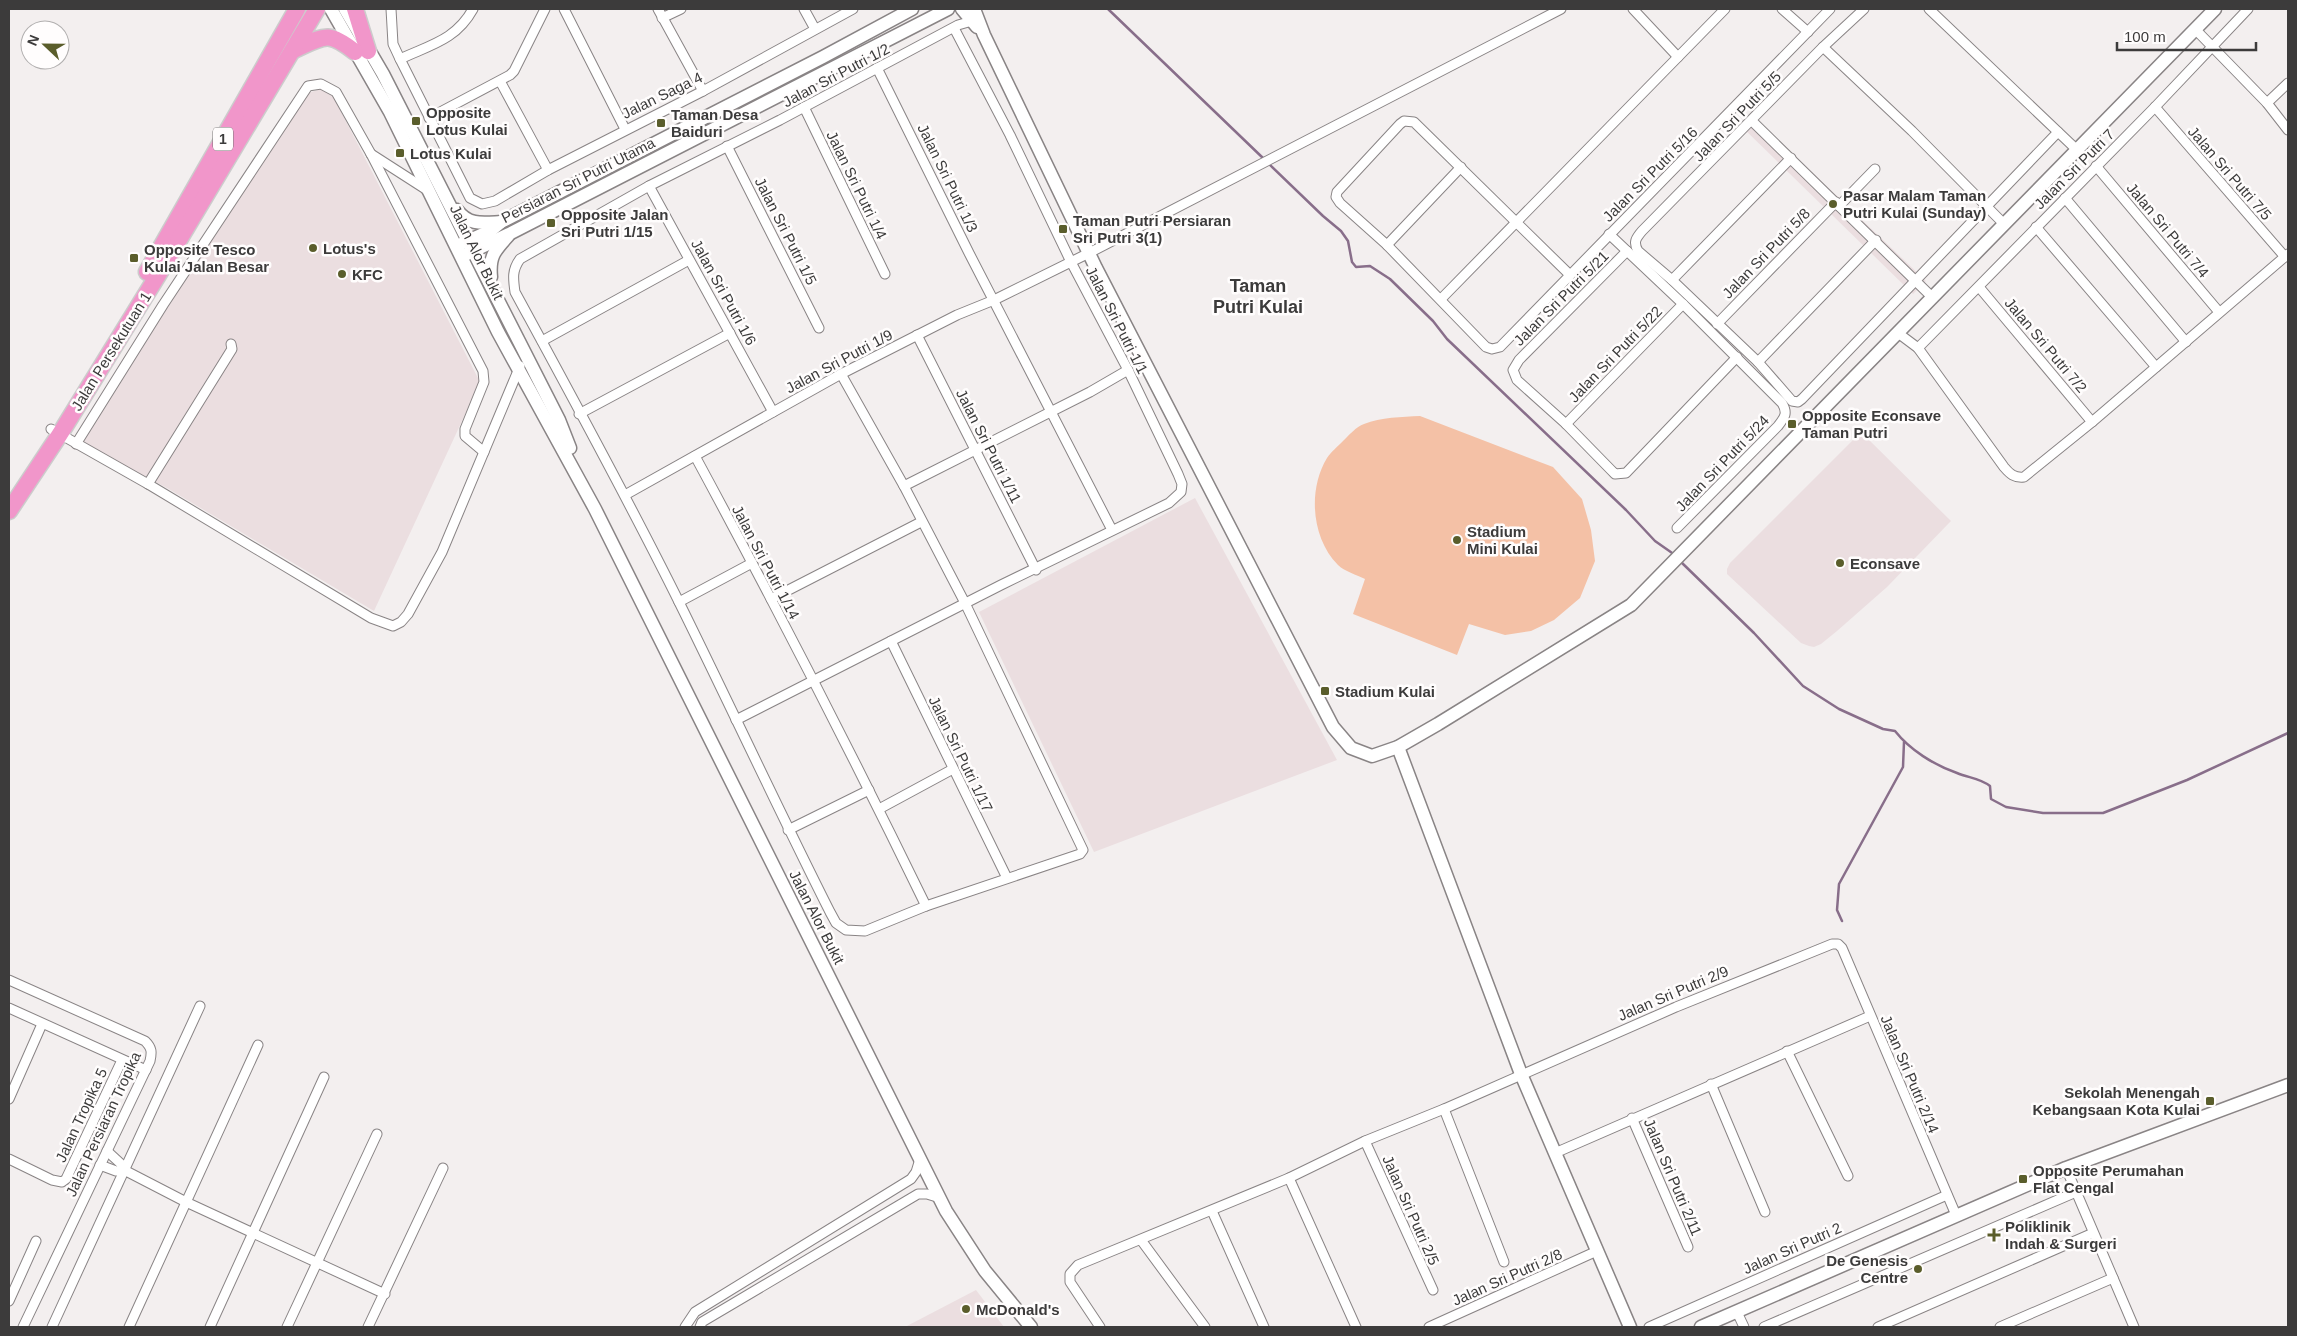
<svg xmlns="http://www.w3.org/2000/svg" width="2297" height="1336" font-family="Helvetica,sans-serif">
<rect width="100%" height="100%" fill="#f3efef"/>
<!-- built -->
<g fill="#ebdee0">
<path d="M321,89L332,94L480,382L374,611L167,488L82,443L174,295L308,93Z"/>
<path d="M1752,115L1926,281L1913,294L1741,126Z"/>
<path d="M1858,435L1865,436L1951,521L1887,587L1837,631L1821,644L1814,647L1809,646L1801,643L1727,574V569L1730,563Z"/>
<path d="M1195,498L1337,760L1094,852L979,612Z"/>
<path d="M976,1290L1004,1327H905Z"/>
</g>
<!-- green -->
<path fill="#f4c1a6" d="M1420,416L1553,467L1582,499L1591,530L1595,561L1580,598L1554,620L1531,631L1505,635L1469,624L1457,655L1353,614L1365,579C1357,575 1344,571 1338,565C1311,538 1308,489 1327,458C1331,452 1338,446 1343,441C1349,435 1356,427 1364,424C1381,417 1402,417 1420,416Z"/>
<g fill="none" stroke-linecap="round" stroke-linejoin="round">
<!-- stream -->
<g stroke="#886e8a" stroke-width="2.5">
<path d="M1108,9L1264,159"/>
<path d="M1268,163L1323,216L1341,231L1348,241L1352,262L1356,267L1370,266L1390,279L1433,321L1447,339L1626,510L1655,541L1675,555"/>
<path d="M1680,561L1754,633L1803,686L1839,709L1883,729L1895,731C1910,750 1934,765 1957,773C1969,778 1980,778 1990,786L1991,799L2006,807L2043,813H2103L2187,780L2288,733"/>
<path d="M1842,921L1837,910L1839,884L1903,767L1904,742"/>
</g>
<!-- street casing -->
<g stroke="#898485" stroke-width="11">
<g id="street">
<path d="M391,9L393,44L400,59L470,198L482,204L495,201L548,170L703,91L853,9"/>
<path d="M564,9L625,129"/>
<path d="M658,9L703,91"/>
<path d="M804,9L815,29"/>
<path d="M1633,9L1678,57"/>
<path d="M1782,9L1808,32"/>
<path d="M1864,9L1823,47L1642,231C1636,238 1633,242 1638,251L1672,280L1758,362L1792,401L1798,402L1802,399L2058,132"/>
<path d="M1929,9L2076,149"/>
<path d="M662,18L681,9"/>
<path d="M2195,29L2267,103L2288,130"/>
<path d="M1823,47L1912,131L2004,224"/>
<path d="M400,59C430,45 456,40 473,9"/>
<path d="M877,68L969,253L1112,530"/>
<path d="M500,81L548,170"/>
<path d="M2267,103L2288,83"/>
<path d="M804,107L885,274"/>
<path d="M2155,107L2285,257"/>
<path d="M429,118L510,75L514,71L545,9"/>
<path d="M1752,121L1933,298"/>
<path d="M727,146L819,328"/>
<path d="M371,154L427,190"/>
<path d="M2096,166L2219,312"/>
<path d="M649,186L773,412"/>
<path d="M2065,198L2186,342"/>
<path d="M1839,206L1875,169"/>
<path d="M2036,227L2156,367"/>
<path d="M1609,234L1683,304L1782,403C1788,413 1785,417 1778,426L1677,528"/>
<path d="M1387,245L1461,167"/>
<path d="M1627,251L1519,360L1513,370L1517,380L1566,424L1611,470L1615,474L1626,473L1737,357"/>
<path d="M1570,275L1414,122L1404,121L1400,124L1337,192L1336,197L1340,203L1387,245L1486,347L1492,349L1500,347L1830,9"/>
<path d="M1672,280L1791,158"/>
<path d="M1979,287L2092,422"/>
<path d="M1441,299L1725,9"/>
<path d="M1717,324L1836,202"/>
<path d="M1898,333L1918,348L2004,467C2010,474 2014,478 2024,477L2092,422L2288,254"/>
<path d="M917,335L1036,570"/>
<path d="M542,341L689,260"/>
<path d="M1918,348L2155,107L2248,9"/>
<path d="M1758,362L1876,240"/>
<path d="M841,374L904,486L965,603L1083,850L1080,854L926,906L865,931L846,930L836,923L830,912C778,809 730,705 679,602C627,497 571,395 515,292C513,278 512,270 520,259L649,186L780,120L958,25L972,21"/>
<path d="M579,414L730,333"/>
<path d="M1566,424L1683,304"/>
<path d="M51,429L148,484L371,618L393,626L401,622L408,614L442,552L520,366"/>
<path d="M76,444L163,305L308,86L321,84L336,92L371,154L483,371L484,382L465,429V436L484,452"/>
<path d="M695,456C775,604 852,754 926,906"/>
<path d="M148,484L232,349L231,344"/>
<path d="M904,486L1090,392L1128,370"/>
<path d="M625,495L841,374L957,315L994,300L1089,253L1561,9"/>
<path d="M771,599L921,522"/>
<path d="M679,602L752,563"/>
<path d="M891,641L1007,878"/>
<path d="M736,720L1001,585L1169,503L1181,492L1182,484L1178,474L1128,370L1071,262L1010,135L954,28"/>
<path d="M879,809L953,769"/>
<path d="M788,830L869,790"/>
<path d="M9,980L145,1041C152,1048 152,1052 150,1061L23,1327"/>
<path d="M9,1008L146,1070"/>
<path d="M1787,1051L1848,1176"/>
<path d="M1711,1084L1765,1212"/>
<path d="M9,1099L42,1024"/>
<path d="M1444,1109L1504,1262"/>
<path d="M1632,1118L1688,1247"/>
<path d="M1365,1141L1433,1290"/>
<path d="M107,1151L120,1163L126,1171"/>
<path d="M1555,1153L1870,1016"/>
<path d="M9,1159L52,1180L62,1182L66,1179L122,1060"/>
<path d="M100,1165L116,1171H126L186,1202L385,1294"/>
<path d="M2066,1168L2134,1327"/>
<path d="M1289,1178L1356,1327"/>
<path d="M1212,1211L1264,1327"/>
<path d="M1141,1240L1205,1327"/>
<path d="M9,1301L36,1241"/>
<path d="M1737,1312L1744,1327"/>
<path d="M52,1327L200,1006"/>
<path d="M129,1327L258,1045"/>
<path d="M210,1327L324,1077"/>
<path d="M287,1327L377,1134"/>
<path d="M368,1327L443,1168"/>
<path d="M685,1327L695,1312L911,1179L916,1172L920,1159"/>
<path d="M700,1327L702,1322L918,1194H927L940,1198"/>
<path d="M1100,1327L1070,1282V1274L1078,1265L1289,1178L1365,1141L1444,1109L1676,1007L1832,944H1838L1842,948L1956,1215"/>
<path d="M1429,1327L1597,1251"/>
<path d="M1649,1327L1947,1195"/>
<path d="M1764,1327L2076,1192"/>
<path d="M1878,1327L2093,1233"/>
<path d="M2000,1327L2113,1278"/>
</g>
</g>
<!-- secondary casing -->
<g stroke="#898485" stroke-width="15">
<g id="secondary">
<path d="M331,9L390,112L498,332L595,509L946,1211L985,1271L1031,1327"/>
<path d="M345,9L383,74L559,420L570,448"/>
<path d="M962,9L977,27"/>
<path d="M974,9L984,35L1096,268L1333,727L1351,748L1372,756L1398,747L1438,724L1631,605L2215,9"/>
<path d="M457,210C469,226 483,223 501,222"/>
<path d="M463,243L490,231L501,222L823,57L912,9"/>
<path d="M467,254L509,234L948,9"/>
<path d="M491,277C489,257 494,251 508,236"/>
<path d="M1398,747L1521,1074L1630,1327"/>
<path d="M1701,1327L2066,1168L2288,1085"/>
</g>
</g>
<!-- highway casing -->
<g stroke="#ccc" stroke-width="19">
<g id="highway">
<path d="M355,9L368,51"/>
<path d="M294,50C324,36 328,30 355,52"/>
<path d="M147,272L297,9"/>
<path d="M9,511L60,434L158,275L317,9"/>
</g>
</g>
<!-- street -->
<use href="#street" stroke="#fff" stroke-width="9"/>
<!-- secondary -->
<use href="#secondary" stroke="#fff" stroke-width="12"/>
<!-- highway -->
<use href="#highway" stroke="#f196ca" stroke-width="16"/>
</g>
<!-- markers -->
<g fill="#5a5d2b" stroke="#fffdfd" stroke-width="2">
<rect x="411" y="116" width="10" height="10" rx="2.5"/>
<rect x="656" y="118" width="10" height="10" rx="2.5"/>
<rect x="395" y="148" width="10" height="10" rx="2.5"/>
<circle cx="1833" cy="204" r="5"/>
<rect x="546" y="218" width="10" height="10" rx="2.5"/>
<rect x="1058" y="224" width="10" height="10" rx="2.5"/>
<circle cx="313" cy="248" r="5"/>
<rect x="129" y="253" width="10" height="10" rx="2.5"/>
<circle cx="342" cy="274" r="5"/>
<rect x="1787" y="419" width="10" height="10" rx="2.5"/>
<circle cx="1457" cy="540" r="5"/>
<circle cx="1840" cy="563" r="5"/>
<rect x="1320" y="686" width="10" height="10" rx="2.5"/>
<rect x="2205" y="1096" width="10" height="10" rx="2.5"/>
<rect x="2018" y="1174" width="10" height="10" rx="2.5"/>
<path d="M1991.5 1227.5h5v5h5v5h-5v5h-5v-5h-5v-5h5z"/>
<circle cx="1918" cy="1269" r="5"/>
<circle cx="966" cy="1309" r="5"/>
</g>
<g text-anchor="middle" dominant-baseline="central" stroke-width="5" stroke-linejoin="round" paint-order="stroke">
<!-- shield labels -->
<rect fill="#fffdfd" stroke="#767575" stroke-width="1" x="213" y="127.5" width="20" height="23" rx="4"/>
<g font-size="14" font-weight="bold" fill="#3c3b3b">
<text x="223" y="139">1</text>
</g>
<!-- street labels -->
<g font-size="15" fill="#3c3b3b" stroke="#fffdfd">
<text transform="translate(836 75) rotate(-28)">Jalan Sri Putri 1/2</text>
<text transform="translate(662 95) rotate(-26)">Jalan Saga 4</text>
<text transform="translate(1737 116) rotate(-46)">Jalan Sri Putri 5/5</text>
<text transform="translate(2074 169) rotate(-45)">Jalan Sri Putri 7</text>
<text transform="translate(2230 173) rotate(49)">Jalan Sri Putri 7/5</text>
<text transform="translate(1650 174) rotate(-45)">Jalan Sri Putri 5/16</text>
<text transform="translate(948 178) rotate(64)">Jalan Sri Putri 1/3</text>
<text transform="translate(578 180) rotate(-27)">Persiaran Sri Putri Utama</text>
<text transform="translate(857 185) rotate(64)">Jalan Sri Putri 1/4</text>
<text transform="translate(2168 230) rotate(50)">Jalan Sri Putri 7/4</text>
<text transform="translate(786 231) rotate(63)">Jalan Sri Putri 1/5</text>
<text transform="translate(477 252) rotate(64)">Jalan Alor Bukit</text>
<text transform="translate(1766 253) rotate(-46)">Jalan Sri Putri 5/8</text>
<text transform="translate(724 292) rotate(61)">Jalan Sri Putri 1/6</text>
<text transform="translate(1561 298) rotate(-45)">Jalan Sri Putri 5/21</text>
<text transform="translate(1117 320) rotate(63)">Jalan Sri Putri 1/1</text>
<text transform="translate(2046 345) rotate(50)">Jalan Sri Putri 7/2</text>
<text transform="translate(111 351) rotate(-58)">Jalan Persekutuan 1</text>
<text transform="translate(1615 354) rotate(-46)">Jalan Sri Putri 5/22</text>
<text transform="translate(839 361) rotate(-28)">Jalan Sri Putri 1/9</text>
<text transform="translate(989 446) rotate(63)">Jalan Sri Putri 1/11</text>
<text transform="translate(1722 463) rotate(-46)">Jalan Sri Putri 5/24</text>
<text transform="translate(766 562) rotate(62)">Jalan Sri Putri 1/14</text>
<text transform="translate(961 754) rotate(64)">Jalan Sri Putri 1/17</text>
<text transform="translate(817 917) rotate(63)">Jalan Alor Bukit</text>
<text transform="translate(1673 993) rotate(-23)">Jalan Sri Putri 2/9</text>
<text transform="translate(1910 1074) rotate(67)">Jalan Sri Putri 2/14</text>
<text transform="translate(81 1115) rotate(-65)">Jalan Tropika 5</text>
<text transform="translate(103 1124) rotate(-65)">Jalan Persiaran Tropika</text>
<text transform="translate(1673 1177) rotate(67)">Jalan Sri Putri 2/11</text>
<text transform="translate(1411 1210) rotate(66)">Jalan Sri Putri 2/5</text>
<text transform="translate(1792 1248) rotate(-24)">Jalan Sri Putri 2</text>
<text transform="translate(1507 1277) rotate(-24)">Jalan Sri Putri 2/8</text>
</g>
<!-- poi labels -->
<g font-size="15" font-weight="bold" fill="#3c3b3b" stroke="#fffdfd" text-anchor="start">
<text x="426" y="112">Opposite<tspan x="426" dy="17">Lotus Kulai</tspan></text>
<text x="671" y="114">Taman Desa<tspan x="671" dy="17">Baiduri</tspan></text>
<text x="410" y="153">Lotus Kulai</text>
<text x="1843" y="195">Pasar Malam Taman<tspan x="1843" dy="17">Putri Kulai (Sunday)</tspan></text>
<text x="561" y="214">Opposite Jalan<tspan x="561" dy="17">Sri Putri 1/15</tspan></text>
<text x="1073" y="220">Taman Putri Persiaran<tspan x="1073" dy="17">Sri Putri 3(1)</tspan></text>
<text x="323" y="248">Lotus's</text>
<text x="144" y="249">Opposite Tesco<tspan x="144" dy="17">Kulai Jalan Besar</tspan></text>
<text x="352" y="274">KFC</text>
<text x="1802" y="415">Opposite Econsave<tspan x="1802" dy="17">Taman Putri</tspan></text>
<text x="1467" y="531">Stadium<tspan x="1467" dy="17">Mini Kulai</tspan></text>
<text x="1850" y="563">Econsave</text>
<text x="1335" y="691">Stadium Kulai</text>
<text x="2200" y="1092" text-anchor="end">Sekolah Menengah<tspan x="2200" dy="17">Kebangsaan Kota Kulai</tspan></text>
<text x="2033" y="1170">Opposite Perumahan<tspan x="2033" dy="17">Flat Cengal</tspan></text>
<text x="2005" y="1226">Poliklinik<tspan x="2005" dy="17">Indah &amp; Surgeri</tspan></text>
<text x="1908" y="1260" text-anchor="end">De Genesis<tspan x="1908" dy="17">Centre</tspan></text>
<text x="976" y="1309">McDonald's</text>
</g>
<!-- quarter labels -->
<g font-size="18" font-weight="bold" fill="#3c3b3b" stroke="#fffdfd">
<text x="1258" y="286">Taman<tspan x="1258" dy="21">Putri Kulai</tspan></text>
</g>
</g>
<!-- border -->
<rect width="2297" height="1336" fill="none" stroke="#3c3b3b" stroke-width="20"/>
<!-- north arrow -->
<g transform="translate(45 45) rotate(292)"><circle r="24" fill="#fffdfd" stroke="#b1afaf"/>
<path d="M0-4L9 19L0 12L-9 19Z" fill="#5a5d2b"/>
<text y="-8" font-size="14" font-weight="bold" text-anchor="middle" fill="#3c3b3b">N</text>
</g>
<!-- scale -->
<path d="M2117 42v8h139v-8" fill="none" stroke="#3c3b3b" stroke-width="2.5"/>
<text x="2124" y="42" font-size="15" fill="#3c3b3b" stroke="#fffdfd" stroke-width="4" paint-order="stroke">100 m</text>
</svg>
